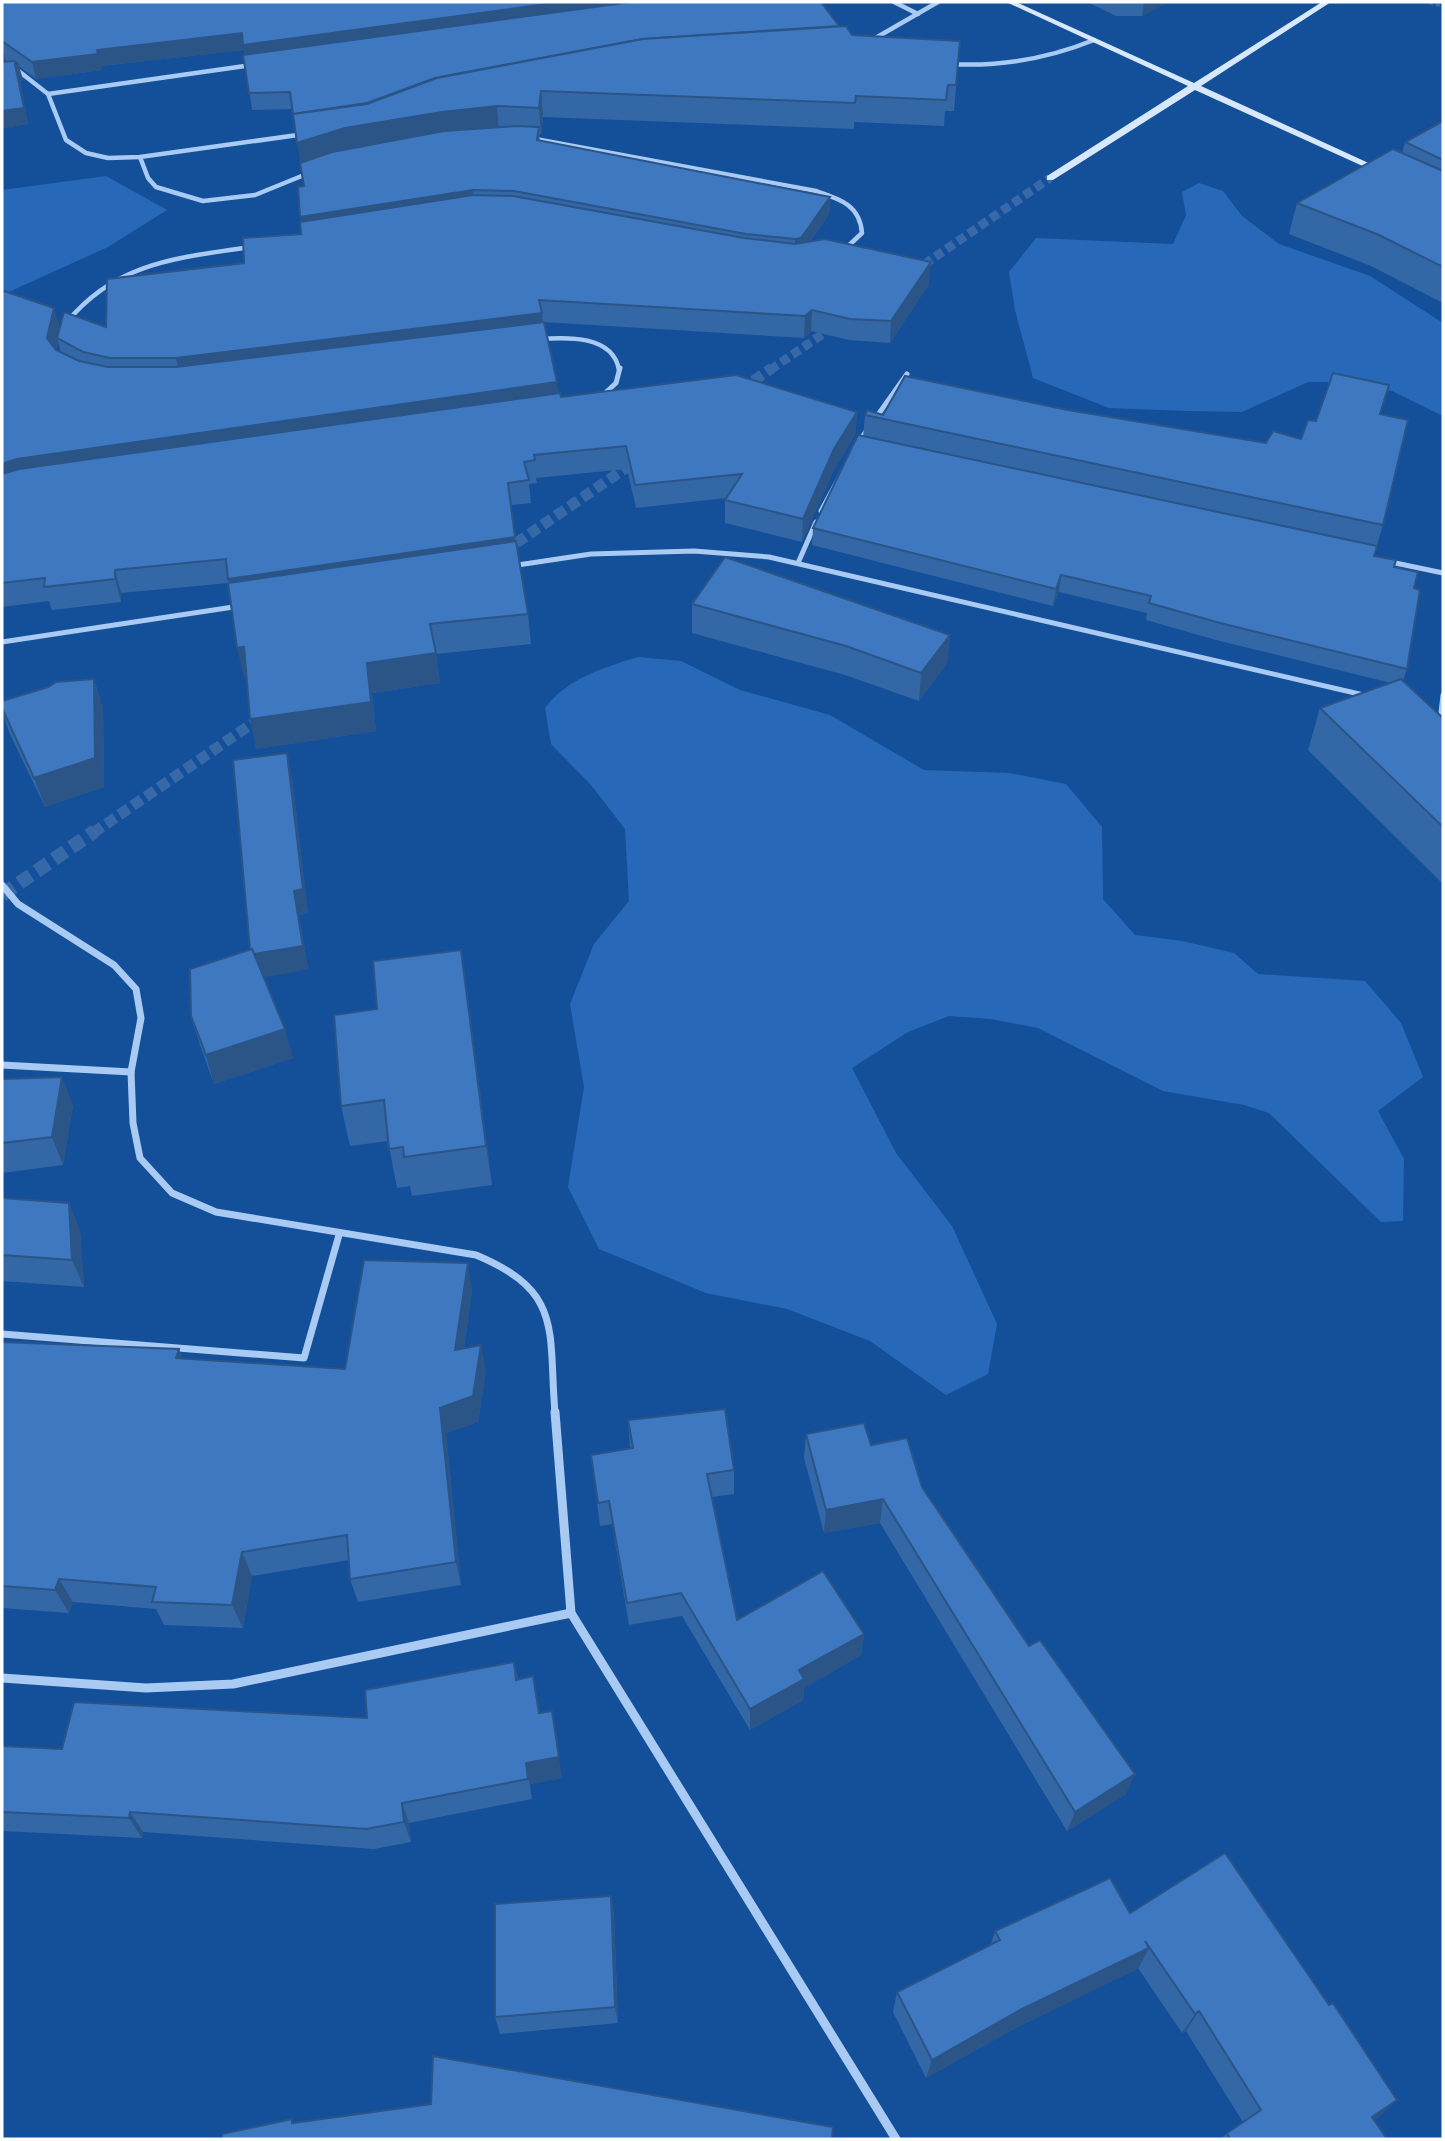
<svg xmlns="http://www.w3.org/2000/svg" width="1445" height="2141" font-family="'Work Sans',sans-serif">
<rect width="100%" height="100%" fill="#144f9a"/>
<!-- green -->
<g fill="#2769b8">
<path d="M106,176L167,210L108,247L2,295V190Z"/>
<path d="M1199,183L1223,191L1242,216L1279,244L1370,276L1443,323V416L1392,391L1352,382H1308L1242,412L1189,411L1109,408L1033,378L1015,310L1009,272L1036,238L1173,244L1186,215L1182,192Z"/>
<path d="M638,657L681,661L740,690L830,715L924,770L1009,773L1066,784L1102,827L1103,899L1135,935L1182,941L1234,953L1258,974L1365,981L1401,1023L1423,1077L1378,1111L1404,1159L1403,1221L1381,1222L1269,1113L1244,1105L1163,1091L1038,1028L991,1019L949,1016L908,1032L852,1068L896,1153L952,1226L997,1324L988,1374L946,1395L870,1341L787,1309L706,1293L599,1249L568,1187L584,1087L570,1004L594,944L629,901L625,829L591,785L551,744L545,708C568,678 603,668 638,657Z"/>
</g>
<g fill="none" stroke-linecap="round" stroke-linejoin="round">
<!-- street-tunnel -->
<path stroke="#3769a9" stroke-width="4.5" stroke-dasharray="4.5 2.5" stroke-linecap="butt" d="M1429,2L1443,6"/>
<!-- secondary-tunnel-far2 -->
<g stroke="#3769a9" stroke-width="9" stroke-dasharray="9 4.5" stroke-linecap="butt">
<path d="M913,272L1050,178"/>
<path d="M770,370L836,325"/>
</g>
<!-- secondary-tunnel-far1 -->
<g stroke="#3769a9" stroke-width="11" stroke-dasharray="11 5" stroke-linecap="butt">
<path d="M740,390L772,368"/>
<path d="M503,552L639,459"/>
<path d="M93,833L266,714"/>
</g>
<!-- secondary-tunnel -->
<path stroke="#3769a9" stroke-width="14" stroke-dasharray="14 7" stroke-linecap="butt" d="M2,895L95,831"/>
<!-- street-far3 -->
<g stroke="#a8caf3" stroke-width="4.5">
<path d="M894,2L918,14"/>
<path d="M872,40L938,2"/>
<path d="M2,58L48,94L66,140L86,153L108,158L140,157L305,134"/>
<path d="M949,64C1000,67 1047,59 1094,40"/>
<path d="M48,94L252,65"/>
<path d="M530,138L816,191C840,199 860,205 862,233L844,250"/>
<path d="M140,157L148,178L156,187L203,201L255,195L309,173"/>
<path d="M67,322C116,262 178,258 250,247"/>
<path d="M540,339C567,337 613,335 619,370"/>
</g>
<!-- street-far2 -->
<g stroke="#a8caf3" stroke-width="5">
<path d="M602,396L616,383L620,368"/>
<path d="M821,511L860,440L907,374"/>
<path d="M1386,561L1443,573"/>
<path d="M798,563L816,522"/>
<path d="M511,566L591,554L694,551L769,557L1368,696"/>
<path d="M2,642L240,606"/>
<path d="M1441,713L1443,695"/>
</g>
<!-- street-far1 -->
<g stroke="#a8caf3" stroke-width="7">
<path d="M2,885L18,904L114,965L136,989L141,1018L131,1072L133,1123L140,1158L172,1193L216,1212L476,1255C564,1292 548,1330 555,1413"/>
<path d="M2,1065L131,1072"/>
<path d="M2,1334L304,1358L339,1235"/>
</g>
<!-- street -->
<g stroke="#a8caf3" stroke-width="9">
<path d="M555,1412L571,1613L896,2139"/>
<path d="M2,1678L146,1688L233,1684L571,1613"/>
</g>
<!-- secondary -->
<path fill="#d7e8fd" fill-rule="evenodd" d="M1006,2H1016L1194,83L1322,2H1331L1201,86L1386,171L1378,173L1195,90L1053,180H1047V176L1188,86Z"/>
</g>
<!-- wall -->
<g fill="#3467a6" fill-rule="evenodd">
<path d="M2,2L839,26L852,35L960,41L954,111H945L944,126L854,122V129L543,117L541,134H539L540,141L830,197L829,214L810,242L929,284L890,343L849,340L811,331L804,338L543,322L558,393L561,397L857,412L855,435L833,472L802,542L725,523V500L726,498L636,508L627,469L536,478L537,483L529,484L531,503L511,505L515,541L528,614L531,644L436,654L440,683L372,693L376,731L256,749L246,677H244L229,583L121,593V602L52,610L49,601L2,607V292L60,328L106,327L244,263L301,234L304,186L293,109L252,110L244,50L101,66L102,70L36,79L19,66L23,80L20,81L28,124L2,128ZM58,341L61,353L56,350Z"/>
<path d="M1087,2H1168L1142,16H1116Z"/>
<path d="M1443,121V303L1371,266L1289,234L1297,203L1402,153L1405,142Z"/>
<path d="M1068,410L1266,443L1301,439L1316,421L1381,414L1383,525L1374,556L1394,567L1414,588L1407,669L1403,681L1443,718V884L1308,750L1320,708L1391,683L1216,640L1146,620L1147,613L1059,592L1053,606L812,545L813,528L863,437L865,415Z"/>
<path d="M692,604L950,635L947,663L919,701L845,675L692,633Z"/>
<path d="M94,679L103,709L104,787L45,807L9,732L2,710V701Z"/>
<path d="M292,777L308,913L299,915L308,969L264,977L293,1058L214,1084L200,1045L191,1016L250,950Z"/>
<path d="M467,991L492,1185L412,1196L410,1186L397,1188L388,1141L350,1146L341,1106L377,1009Z"/>
<path d="M2,1079L73,1105L63,1165L2,1173Z"/>
<path d="M2,1198L80,1230L84,1287L2,1281Z"/>
<path d="M472,1290L464,1348L486,1371L478,1422L446,1433L461,1585L358,1602L350,1579L349,1560L252,1576L243,1628L164,1625L156,1609L73,1602L69,1613L2,1608V1342L182,1359L345,1369Z"/>
<path d="M628,1420L734,1470V1494L712,1497L737,1620L864,1634L861,1655L804,1688L803,1700L750,1730L682,1616L629,1625L612,1524L600,1526L591,1455L630,1448Z"/>
<path d="M806,1434L871,1445L922,1487L1126,1794L1067,1831L880,1523L824,1533L804,1458Z"/>
<path d="M514,1662L518,1679L533,1676L540,1713L562,1778L530,1784L532,1799L409,1823L411,1842L374,1849L143,1832L142,1838L2,1831V1746L62,1749L367,1718Z"/>
<path d="M611,1896L614,1915L618,2023L500,2034L495,2017Z"/>
<path d="M1130,1913L1329,2005L1397,2100L1374,2120L1387,2139H1221L1227,2133L1243,2122L1186,2031L1182,2033L1138,1968L1012,2030L926,2078L893,2012L897,1992L991,1944L995,1931Z"/>
</g>
<!-- shaded-wall -->
<g fill="#2b5487">
<path d="M561,2H680L246,62L244,50L101,66L97,50L242,33Z"/>
<path d="M1144,2H1168L1142,16Z"/>
<path d="M2,53H4L8,69L2,70Z"/>
<path d="M98,54L102,70L36,79L32,62Z"/>
<path d="M15,64H18L23,80L20,81L28,124L2,128V111Z"/>
<path d="M541,91L543,117L541,134L539,108Z"/>
<path d="M497,106L499,133L302,169L297,143L345,128L442,112Z"/>
<path d="M473,190L474,206L303,233L300,217Z"/>
<path d="M830,197L829,214L801,255L795,256V239Z"/>
<path d="M931,262L929,284L890,343L891,321Z"/>
<path d="M54,308L61,331L57,338L58,341L53,361L47,338Z"/>
<path d="M812,310L811,331L804,338L805,316Z"/>
<path d="M542,313L544,335L181,379L176,358Z"/>
<path d="M557,382L559,405L2,489V464L17,459Z"/>
<path d="M857,412L855,435L833,472L802,542L803,519L834,449Z"/>
<path d="M515,537L517,560L234,602L228,579Z"/>
<path d="M115,570L121,593V602L115,579Z"/>
<path d="M1061,575L1059,592L1053,606L1056,589Z"/>
<path d="M950,635L947,663L919,701L921,673Z"/>
<path d="M244,647L251,676L244,677L237,648Z"/>
<path d="M436,653L440,683L372,693L376,731L256,749L250,719L367,663Z"/>
<path d="M94,679L103,709L104,787L45,807L34,778Z"/>
<path d="M287,753L292,777L308,913L299,915L308,969L257,979L251,955Z"/>
<path d="M461,950L467,991L492,1185L486,1146Z"/>
<path d="M285,1029L293,1058L214,1084L206,1055Z"/>
<path d="M62,1077L73,1105L63,1165L52,1137Z"/>
<path d="M69,1203L80,1230L84,1287L72,1260Z"/>
<path d="M468,1263L472,1290L460,1376L455,1350Z"/>
<path d="M481,1345L486,1371L478,1422L446,1433L461,1585L456,1562L440,1408Z"/>
<path d="M179,1349L189,1375L176,1358Z"/>
<path d="M883,1499L880,1523L824,1533L826,1510Z"/>
<path d="M242,1552L252,1576L243,1628L232,1605Z"/>
<path d="M59,1579L73,1602L69,1613L55,1590Z"/>
<path d="M864,1634L861,1655L804,1688L803,1700L750,1730V1709L799,1670Z"/>
<path d="M552,1711L562,1778L530,1784L532,1799L526,1763Z"/>
<path d="M1135,1774L1126,1794L1067,1831L1075,1812Z"/>
<path d="M402,1803L409,1823L411,1842L404,1822Z"/>
<path d="M130,1812L143,1832L142,1838L129,1818Z"/>
<path d="M611,1896L614,1915L618,2023L615,2007Z"/>
<path d="M1149,1948L1138,1969L1012,2030L926,2078L932,2060L1020,2010Z"/>
<path d="M1199,2011L1186,2031L1182,2033L1195,2014Z"/>
<path d="M1397,2100L1378,2118L1354,2134L1372,2117Z"/>
</g>
<!-- building -->
<g fill="#3d78c1" stroke="#2b5487" stroke-width="2">
<path d="M2,2H561L243,45L242,33L97,50L98,54L32,62L2,41Z"/>
<path d="M631,2H821L839,26L642,39L435,78L367,103L293,114L290,92L249,93L243,55Z"/>
<path d="M846,26L852,35L960,41L956,85H948L946,100L856,96L855,103L541,91L539,108L497,106L442,112L345,128L297,143L293,114L367,104L437,78L643,39Z"/>
<path d="M14,61L18,64H15L24,108L2,111V62Z"/>
<path d="M1443,121V160L1405,142Z"/>
<path d="M516,126L539,127L537,140L830,197L801,238L795,239L746,234L514,191L473,190L300,217L298,187L304,186L300,163L332,152L444,131Z"/>
<path d="M1393,149L1443,171V267L1379,235L1297,203Z"/>
<path d="M473,195L513,196L744,238L795,244L825,239L931,262L891,321L850,319L812,310L805,316L539,300L542,313L176,358H110L83,352L57,338L64,312L106,327L107,279L244,263L243,238L301,234L300,222Z"/>
<path d="M4,291L54,308L47,338L56,350L79,361L108,367H176L544,322L557,382L17,459L2,464V292Z"/>
<path d="M1333,373L1389,385L1380,414L1408,420L1383,525L865,415L867,410L883,415L905,376L1068,410L1266,443L1273,431L1301,439L1308,420L1316,421Z"/>
<path d="M736,375L857,412L834,449L803,519L725,500L742,474L635,485L626,446L534,455L535,460L524,462L529,480L508,483L515,537L228,579L226,559L115,570V579L44,587L45,578L2,583V474L19,469L560,393L561,397Z"/>
<path d="M858,435L1377,546L1374,556L1396,560L1394,567L1418,572L1414,588L1420,590L1407,669L1220,623L1149,603L1151,596L1061,575L1056,589L813,528Z"/>
<path d="M516,541L528,614L430,624L436,653L367,663L371,702L250,719L244,647L237,648L228,583Z"/>
<path d="M725,557L950,635L921,673L846,646L692,604Z"/>
<path d="M94,679L95,758L34,778L2,708V701L48,687L56,682Z"/>
<path d="M1401,679L1443,718V827L1320,708Z"/>
<path d="M287,753L303,889L294,891L303,946L254,954L252,949L250,950L233,760Z"/>
<path d="M252,949L285,1029L206,1055L191,1016L190,969Z"/>
<path d="M461,950L486,1146L404,1157L403,1147L389,1149L384,1100L341,1106L334,1015L377,1009L373,961Z"/>
<path d="M62,1077L52,1137L2,1143V1079Z"/>
<path d="M2,1198L69,1203L72,1260L2,1255Z"/>
<path d="M364,1260L468,1263L455,1350L481,1345L473,1396L440,1408L456,1562L350,1579L347,1535L242,1552L232,1605L152,1602L156,1587L59,1579L55,1590L2,1586V1342L179,1349L176,1358L345,1369Z"/>
<path d="M725,1409L734,1470L707,1474L737,1620L823,1571L864,1634L799,1670L804,1679L750,1709L681,1593L627,1603L609,1501L598,1503L591,1455L633,1448L628,1420Z"/>
<path d="M864,1423L871,1445L907,1438L922,1487L1029,1646L1040,1640L1135,1774L1075,1812L883,1499L826,1510L806,1434Z"/>
<path d="M514,1662L516,1680L533,1676L539,1713L552,1711L559,1757L526,1763L528,1779L402,1803L404,1822L366,1829L130,1812L129,1818L2,1812V1746L62,1749L74,1702L367,1718L365,1690Z"/>
<path d="M1225,1853L1329,2005L1333,2003L1397,2100L1372,2117L1387,2139H1230L1227,2133L1261,2110L1199,2011L1195,2014L1145,1941L1149,1948L1020,2010L932,2060L897,1992L1000,1940L995,1931L1110,1878L1130,1913Z"/>
<path d="M611,1896L615,2007L495,2017V1904Z"/>
<path d="M433,2056L833,2127L832,2139H222V2134L292,2119V2123L431,2104Z"/>
</g>
<!-- border -->
<rect width="1445" height="2141" fill="none" stroke="#ffffff" stroke-width="7"/>
</svg>
